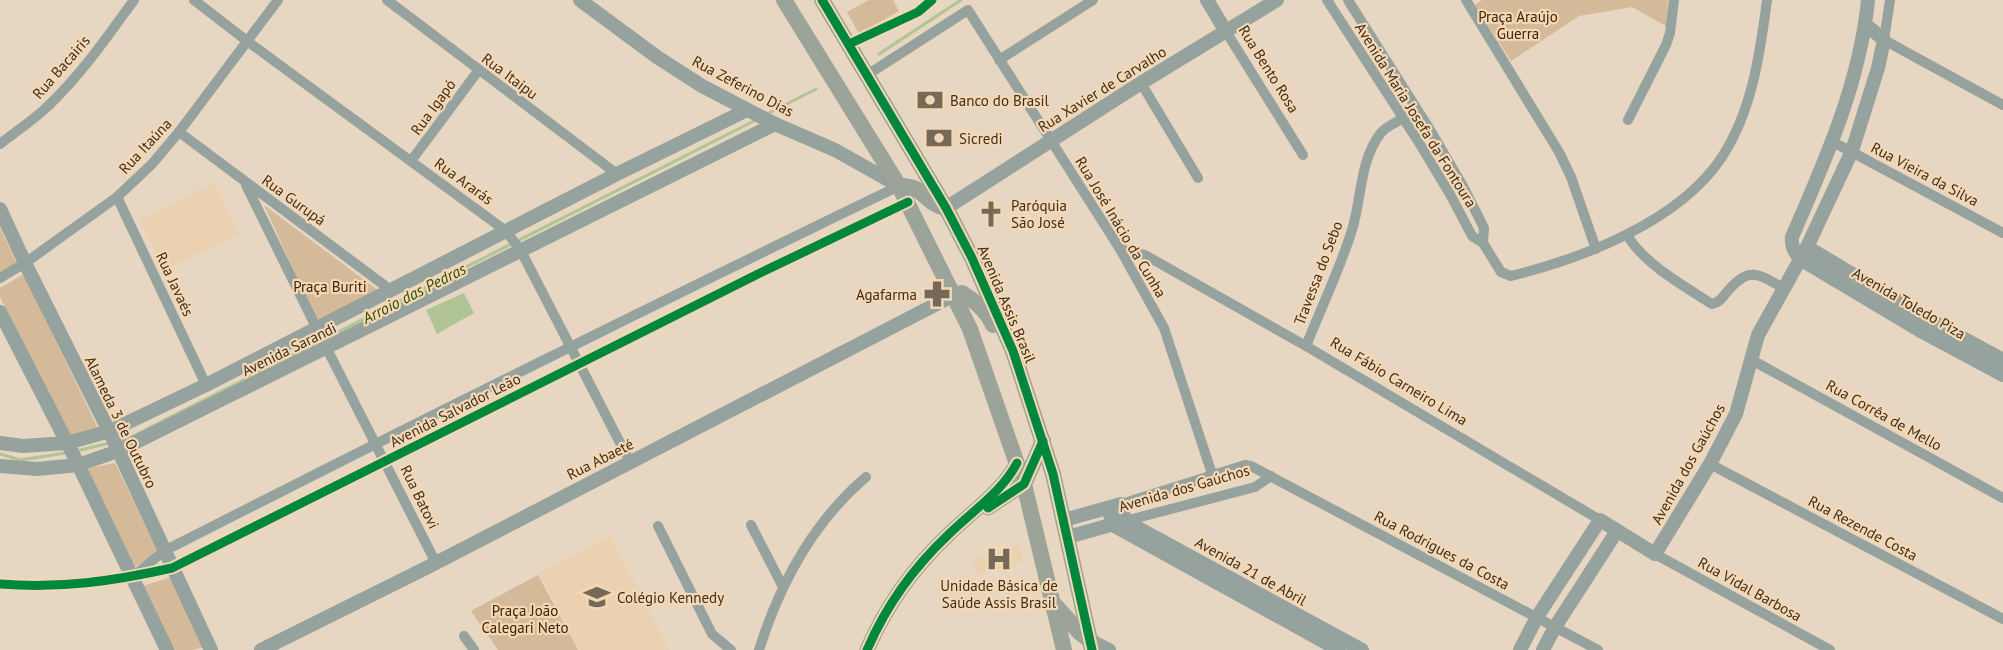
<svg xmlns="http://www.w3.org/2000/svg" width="2003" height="650" font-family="'PT Sans',sans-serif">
<rect width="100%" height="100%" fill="#e6d6c2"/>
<!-- built -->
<g fill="#ecd1b1">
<path d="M215,183L240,233L164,270L140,220Z"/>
<path d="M611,535L628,569L669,650H579L539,572Z"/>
<path d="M1020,545L1023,561L979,575L970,561Z"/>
</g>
<!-- green -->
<g fill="#d4ba99">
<path d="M869,0H893L899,11L859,34L847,12Z"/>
<path d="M1482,0H1668L1666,26L1632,7L1579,16L1511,61L1475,5Z"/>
<path d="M264,205L379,291L317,321Z"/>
<path d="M0,228L17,264L0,275Z"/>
<path d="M24,274L99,431L70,439L0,297V288Z"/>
<path d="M115,463L159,553L134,567L86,473L90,468Z"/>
<path d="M538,575L578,650H498L471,611Z"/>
<path d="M172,577L205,647L192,650H171L142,586Z"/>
</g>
<!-- water -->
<path fill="#b0c494" d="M464,293L474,313L437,334L426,310Z"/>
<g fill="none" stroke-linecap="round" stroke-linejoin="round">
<!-- stream -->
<g stroke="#b0c494" stroke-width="3">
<path d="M879,54L961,0"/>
<path d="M767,114L816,89"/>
<path d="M119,441L127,439L756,120"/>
<path d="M76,451L110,443"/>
<path d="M0,454L20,460L66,453"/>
</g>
<!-- minor -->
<g stroke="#96a29d" stroke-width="10">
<path d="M194,0L247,41L506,231L521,251L630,462"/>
<path d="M387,0L617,174"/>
<path d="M1327,0L1418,141L1451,196L1472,236L1483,243L1501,272L1511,276C1583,258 1679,222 1722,157C1752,111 1760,54 1767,0"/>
<path d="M1348,0L1432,133L1464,188L1484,228L1483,243"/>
<path d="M1466,0L1559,152L1571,177L1596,249"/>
<path d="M1890,0L1884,40L2003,105"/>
<path d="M1225,30L1303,155"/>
<path d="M999,60L1093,0"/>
<path d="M867,75L968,10L1120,249L1164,328L1213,477"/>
<path d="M1141,83L1198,178"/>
<path d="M1628,120L1666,45L1670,33L1674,0"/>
<path d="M179,132L392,291"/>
<path d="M1833,142L2003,233"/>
<path d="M0,144C16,131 34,120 48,106C81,75 107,37 134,0"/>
<path d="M411,161L478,71"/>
<path d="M246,185L317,329"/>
<path d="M117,197L206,385"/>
<path d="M1627,235C1644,264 1684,286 1712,304C1719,303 1722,298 1726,293C1748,267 1756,272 1783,288"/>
<path d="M1120,249L1145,255L1306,346L1600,520"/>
<path d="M0,278L25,263L117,197L152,164L179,132L278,0"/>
<path d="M1306,346C1321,308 1340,269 1352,230C1362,198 1359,163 1380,134C1385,127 1395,123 1402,119"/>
<path d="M327,349L436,563"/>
<path d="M1750,359L2003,498"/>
<path d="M1710,464L2003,619"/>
<path d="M1121,504L1245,465L1251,466L1598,650"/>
<path d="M1125,521L1255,487L1271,476"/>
<path d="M751,525L783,587"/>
<path d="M658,526L712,634L731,650"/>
<path d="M1655,554L1830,650"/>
<path d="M135,575L164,551C408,427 653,305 899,186"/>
<path d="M0,584C59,589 114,581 172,568L758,274L908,202"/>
<path d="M464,636L474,650"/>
<path d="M759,650C780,583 812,523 866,477"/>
</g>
<!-- tertiary -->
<g stroke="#96a29d" stroke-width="14">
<path d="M580,0L657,57L702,86L775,124L835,150L899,186"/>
<path d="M1207,0L1225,30"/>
<path d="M1868,0C1860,83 1825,161 1792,237C1791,246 1794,251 1800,259L1919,330L2003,375"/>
<path d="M946,208L1141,83L1277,0"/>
<path d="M0,209L25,263L112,437L211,650"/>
<path d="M1807,247L1926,318L2003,360"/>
<path d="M0,312L76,460L167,650"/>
<path d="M0,443L23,446L67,443L110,431L206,385L617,174L747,110"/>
<path d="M0,466L37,469L78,465L118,451L775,124"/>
<path d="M1108,508L1113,525L1339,650"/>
<path d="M1064,520L1121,504L1125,521"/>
<path d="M1125,521L1362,650"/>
<path d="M1068,537L1121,522"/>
<path d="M1091,641L1109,650"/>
<path d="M261,650L424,569L954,295"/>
<path d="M1520,650L1537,617L1600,520L1655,554L1710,464L1736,414L1758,335L1807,247L1852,151L1878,68L1884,40L1865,24"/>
<path d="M1543,650L1555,627L1617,531"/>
</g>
<!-- secondary -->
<g stroke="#96a098" stroke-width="15">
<path d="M988,508L1024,484"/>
<path d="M867,650C886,606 913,568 948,535C971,512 1002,492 1017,463"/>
</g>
<!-- primary -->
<g stroke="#9ca399" stroke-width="16">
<path d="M784,0L899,186L970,329L1024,484L1064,650"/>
<path d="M822,0L946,208L972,258L1013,351L1053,474L1092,650"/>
<path d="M899,186C925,185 922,202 945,208"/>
<path d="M954,295L962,293C976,302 986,310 993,325"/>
<path d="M1024,484L1043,441"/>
<path d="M1056,606L1079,632L1091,641"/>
</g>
<!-- cycleway casing -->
<g stroke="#f5d8b3" stroke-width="13">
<g id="cycleway">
<path d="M822,0L946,208L972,258L1013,351L1053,474L1092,650"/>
<path d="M849,44L918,12L932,0"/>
<path d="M988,508L1024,484L1043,441"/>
<path d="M0,584C59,589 114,581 172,568L758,274L908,202"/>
<path d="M867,650C886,606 913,568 948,535C971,512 1002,492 1017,463"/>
</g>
</g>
<!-- cycleway -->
<use href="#cycleway" stroke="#00873e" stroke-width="9"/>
</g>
<!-- icons -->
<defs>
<g id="bank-bare" transform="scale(2.07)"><path d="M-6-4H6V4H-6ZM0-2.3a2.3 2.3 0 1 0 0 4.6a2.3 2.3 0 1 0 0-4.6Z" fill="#776959" stroke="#f5d8b3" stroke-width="2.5" paint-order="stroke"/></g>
<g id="church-bare" transform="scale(2.07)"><path d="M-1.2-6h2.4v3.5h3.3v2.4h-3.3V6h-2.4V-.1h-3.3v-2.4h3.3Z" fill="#776959" stroke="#f5d8b3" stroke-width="2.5" paint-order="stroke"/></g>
<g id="pharmacy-bare" transform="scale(2.07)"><path d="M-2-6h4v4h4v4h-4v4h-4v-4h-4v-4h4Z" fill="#776959" stroke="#f5d8b3" stroke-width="2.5" paint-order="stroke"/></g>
<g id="hospital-bare" transform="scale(2.07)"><path d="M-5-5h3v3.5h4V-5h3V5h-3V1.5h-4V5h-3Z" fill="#776959" stroke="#f5d8b3" stroke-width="2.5" paint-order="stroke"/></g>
<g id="school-bare" transform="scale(2.07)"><path d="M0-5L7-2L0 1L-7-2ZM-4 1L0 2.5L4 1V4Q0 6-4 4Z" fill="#776959" stroke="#f5d8b3" stroke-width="2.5" paint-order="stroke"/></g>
</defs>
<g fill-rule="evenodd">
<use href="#bank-bare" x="930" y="100"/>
<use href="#bank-bare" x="939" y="138"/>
<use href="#church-bare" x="991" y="214"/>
<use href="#pharmacy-bare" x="937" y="294"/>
<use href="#hospital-bare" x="999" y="559"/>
<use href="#school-bare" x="597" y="597"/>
</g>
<g text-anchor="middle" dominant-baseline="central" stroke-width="4.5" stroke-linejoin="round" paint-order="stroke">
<!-- park labels -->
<g font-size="15" fill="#38250a" stroke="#f5d8b3">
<text x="1518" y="16">Praça Araújo<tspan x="1518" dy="17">Guerra</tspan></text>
<text x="330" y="286">Praça Buriti</text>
<text x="525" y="610">Praça João<tspan x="525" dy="17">Calegari Neto</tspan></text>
</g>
<!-- street labels -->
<g font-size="15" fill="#3b2f21" stroke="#f5d8b3">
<text transform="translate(61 67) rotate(-49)">Rua Bacairis</text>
<text transform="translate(1269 69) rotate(58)">Rua Bento Rosa</text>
<text transform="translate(510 76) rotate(37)">Rua Itaipu</text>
<text transform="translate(743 86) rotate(28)">Rua Zeferino Dias</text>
<text transform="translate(1102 89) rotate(-32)">Rua Xavier de Carvalho</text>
<text transform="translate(433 107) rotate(-54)">Rua Igapó</text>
<text transform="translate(1416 115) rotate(58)">Avenida Maria Josefa da Fontoura</text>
<text transform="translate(145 146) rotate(-47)">Rua Itaúna</text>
<text transform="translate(1925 174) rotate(28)">Rua Vieira da Silva</text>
<text transform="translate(464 181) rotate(36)">Rua Ararás</text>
<text transform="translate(294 200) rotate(36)">Rua Gurupá</text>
<text transform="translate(1121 227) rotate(59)">Rua José Inácio da Cunha</text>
<text transform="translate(1318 273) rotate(-69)">Travessa do Sebo</text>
<text transform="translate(175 284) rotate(65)">Rua Javaés</text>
<text transform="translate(1909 303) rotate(30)">Avenida Toledo Piza</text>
<text transform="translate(1007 304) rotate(67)">Avenida Assis Brasil</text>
<text transform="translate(289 349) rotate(-26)">Avenida Sarandi</text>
<text transform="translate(1399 381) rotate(31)">Rua Fábio Carneiro Lima</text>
<text transform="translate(455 410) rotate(-27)">Avenida Salvador Leão</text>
<text transform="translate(1884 415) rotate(29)">Rua Corrêa de Mello</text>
<text transform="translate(121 422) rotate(64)">Alameda 3 de Outubro</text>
<text transform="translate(600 459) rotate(-27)">Rua Abaeté</text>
<text transform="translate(1688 464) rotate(-61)">Avenida dos Gaúchos</text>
<text transform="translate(1184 488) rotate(-16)">Avenida dos Gaúchos</text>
<text transform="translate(420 497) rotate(64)">Rua Batovi</text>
<text transform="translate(1863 528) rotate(28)">Rua Rezende Costa</text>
<text transform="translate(1442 550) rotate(28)">Rua Rodrigues da Costa</text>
<text transform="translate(1251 571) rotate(29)">Avenida 21 de Abril</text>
<text transform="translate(1750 589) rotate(29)">Rua Vidal Barbosa</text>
</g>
<!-- poi labels -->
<g font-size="15" fill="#3b2f21" stroke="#f5d8b3" text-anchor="start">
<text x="950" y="100">Banco do Brasil</text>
<text x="959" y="138">Sicredi</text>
<text x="1011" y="205">Paróquia<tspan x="1011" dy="17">São José</tspan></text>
<text x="917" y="294" text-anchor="end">Agafarma</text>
<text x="999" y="585" text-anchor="middle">Unidade Básica de<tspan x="999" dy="17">Saúde Assis Brasil</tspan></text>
<text x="617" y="597">Colégio Kennedy</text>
</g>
<!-- water labels -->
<g font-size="16" font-style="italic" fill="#2c4d0b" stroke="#f5d8b3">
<text transform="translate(414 293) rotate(-27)">Arroio das Pedras</text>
</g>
</g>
</svg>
